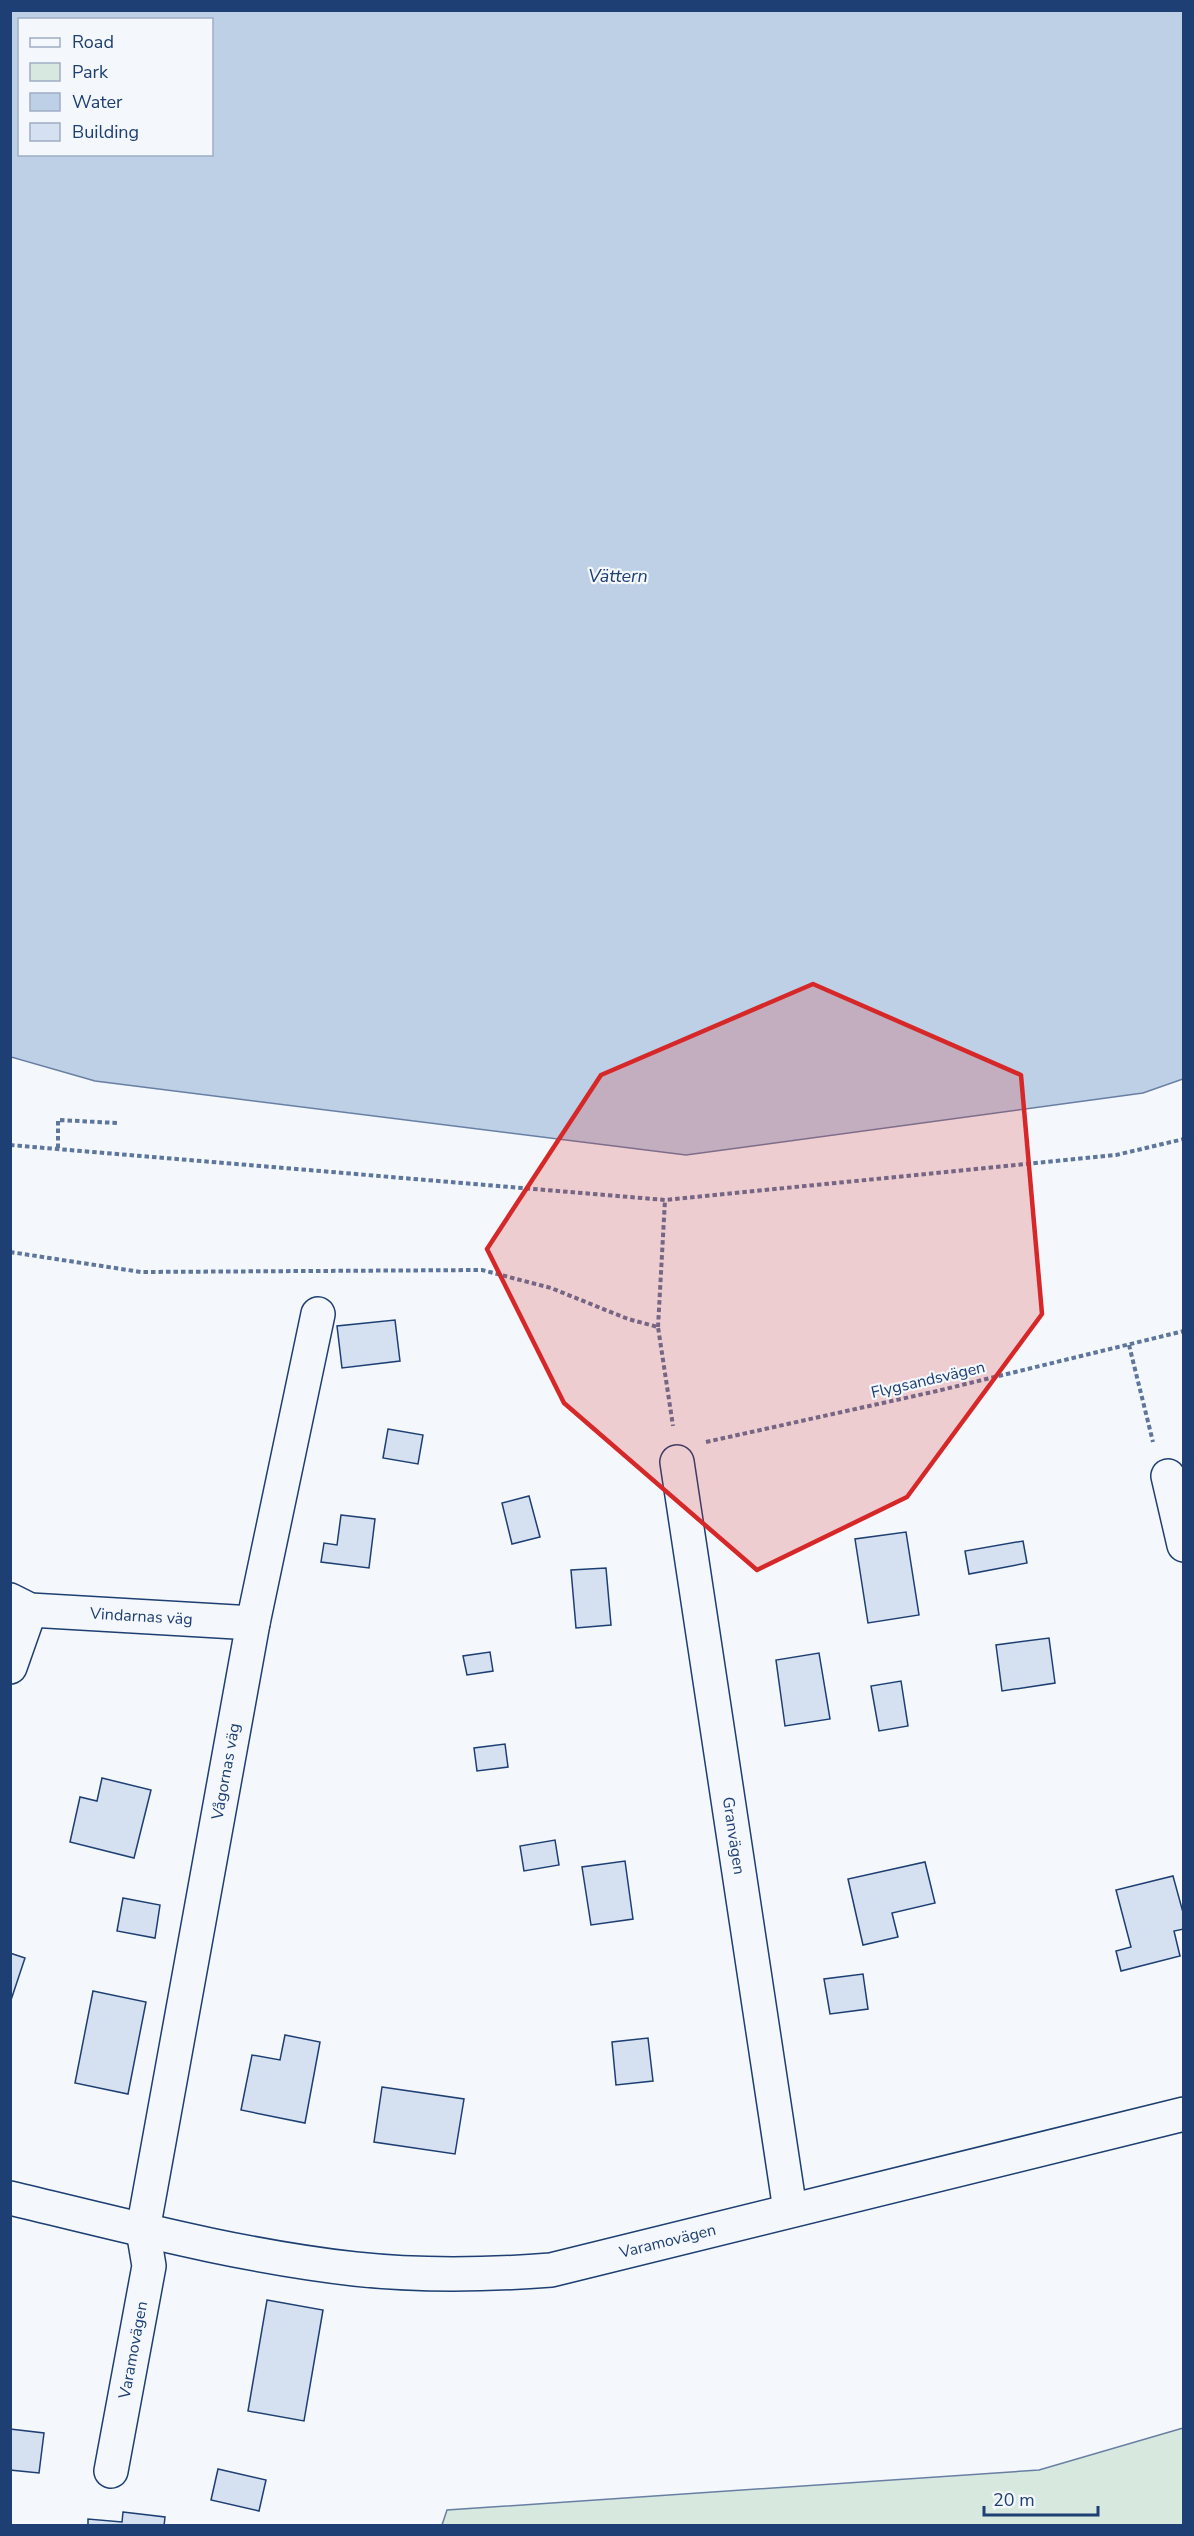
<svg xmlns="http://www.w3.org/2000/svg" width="1194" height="2536" font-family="'Nunito Sans',sans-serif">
<rect width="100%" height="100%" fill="#f4f7fb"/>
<!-- green -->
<path fill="#d7e8df" stroke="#687fa3" stroke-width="1.5" d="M1183,2428V2525H442L447,2510L1039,2470Z"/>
<!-- water -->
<path fill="#bed0e5" stroke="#687fa3" stroke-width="1.5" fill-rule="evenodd" d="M10,11H1183V1079L1143,1093L686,1155L95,1081L11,1057ZM20,20H212V154H20Z"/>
<!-- building -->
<g fill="#d5e0f0" stroke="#1d3f73" stroke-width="1.5">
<path d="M395,1320L400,1361L342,1368L337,1326Z"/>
<path d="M388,1429L423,1435L418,1464L383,1458Z"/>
<path d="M529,1496L540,1537L512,1544L502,1503Z"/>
<path d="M341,1515L375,1519L369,1568L321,1562L324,1543L337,1545Z"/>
<path d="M906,1532L919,1615L868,1623L855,1539Z"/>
<path d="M1023,1541L1027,1563L969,1574L965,1551Z"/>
<path d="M606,1568L611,1625L576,1628L571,1570Z"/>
<path d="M1049,1638L1055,1683L1002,1691L996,1645Z"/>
<path d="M490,1652L493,1671L467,1675L463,1656Z"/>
<path d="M819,1653L830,1719L785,1726L776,1660Z"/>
<path d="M901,1681L908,1726L879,1731L871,1686Z"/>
<path d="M505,1744L508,1767L477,1771L474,1748Z"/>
<path d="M102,1778L151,1790L134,1858L70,1842L80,1797L97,1801Z"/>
<path d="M555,1840L559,1865L524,1871L520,1846Z"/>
<path d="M625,1861L633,1919L591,1925L582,1867Z"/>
<path d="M925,1862L935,1903L892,1913L898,1937L863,1945L848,1879Z"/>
<path d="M1173,1876L1184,1916V1929L1174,1931L1180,1956L1121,1971L1116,1951L1131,1947L1116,1890Z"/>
<path d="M123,1898L160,1905L155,1938L117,1931Z"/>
<path d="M10,1953L25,1958L10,2003Z"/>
<path d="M863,1974L868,2009L830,2014L824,1979Z"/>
<path d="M93,1991L146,2002L128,2094L75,2083Z"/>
<path d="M285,2035L320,2042L305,2123L241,2110L252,2055L280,2060Z"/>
<path d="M648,2038L653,2081L616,2085L612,2042Z"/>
<path d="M382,2087L464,2099L455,2154L374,2142Z"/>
<path d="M267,2300L323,2310L304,2421L248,2411Z"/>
<path d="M10,2429L44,2433L39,2473L10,2470Z"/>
<path d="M218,2469L266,2480L259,2511L211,2500Z"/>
<path d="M123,2512L165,2517L164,2526H88V2519L122,2522Z"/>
</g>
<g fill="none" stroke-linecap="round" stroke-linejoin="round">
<!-- minor casing -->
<g stroke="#1d3f73" stroke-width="36">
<g id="minor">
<path id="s1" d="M677,1462L790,2210"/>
<path d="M1168,1476L1184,1545"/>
<path id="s2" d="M10,1600L30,1610L253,1623"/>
<path d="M10,1667L30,1610"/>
<path id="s3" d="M10,2198C124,2225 238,2256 355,2269C420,2276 486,2275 551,2270L1184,2114"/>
<path id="s4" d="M111,2471L149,2266L143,2230L253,1623L318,1314"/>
</g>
</g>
<!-- path -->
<g stroke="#5e769c" stroke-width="4" stroke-dasharray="4.5 3" stroke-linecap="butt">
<path d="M10,1145L665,1200L1116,1155L1184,1139"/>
<path d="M58,1148V1120L117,1123"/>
<path d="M10,1252L141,1272L482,1270L551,1288L628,1319L658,1327L673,1426"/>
<path d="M658,1327L665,1200"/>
<path d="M1129,1345L1153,1442"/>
<path d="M706,1442L937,1391L1184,1331"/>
</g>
<!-- minor -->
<use href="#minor" stroke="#f4f7fb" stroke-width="33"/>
</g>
<!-- marked area -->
<path fill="#d62828" fill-opacity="0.2" stroke="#d62828" stroke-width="4.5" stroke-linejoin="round" d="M813,984L1021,1075L1042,1314L907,1497L757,1570L564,1403L487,1249L601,1075Z"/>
<g text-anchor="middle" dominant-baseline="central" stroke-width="4.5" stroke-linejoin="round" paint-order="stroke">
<!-- street labels -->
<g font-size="16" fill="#1d3f73" stroke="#f4f7fb">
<text transform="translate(928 1380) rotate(-13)">Flygsandsvägen</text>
<text stroke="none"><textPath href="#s2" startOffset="134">Vindarnas väg</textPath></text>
<text stroke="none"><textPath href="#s4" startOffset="711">Vågornas väg</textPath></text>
<text stroke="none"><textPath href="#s1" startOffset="378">Granvägen</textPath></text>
<text stroke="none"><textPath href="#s3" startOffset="669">Varamovägen</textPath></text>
<text stroke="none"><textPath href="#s4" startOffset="123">Varamovägen</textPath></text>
</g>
<!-- water labels -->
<g font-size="18" font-style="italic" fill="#1d3f73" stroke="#f4f7fb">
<text x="618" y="576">Vättern</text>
</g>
</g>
<!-- border -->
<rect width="1194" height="2536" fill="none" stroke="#1d3f73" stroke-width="24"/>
<!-- legend -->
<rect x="18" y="18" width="195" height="138" fill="#f4f7fb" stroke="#9eadc5" stroke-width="1.5"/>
<rect x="30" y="38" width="30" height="9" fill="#f4f7fb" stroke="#9eadc5" stroke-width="1.5"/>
<text x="72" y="48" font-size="18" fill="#1d3f73">Road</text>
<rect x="30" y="63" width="30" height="18" fill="#d7e8df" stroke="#9eadc5" stroke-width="1.5"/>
<text x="72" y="78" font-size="18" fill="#1d3f73">Park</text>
<rect x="30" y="93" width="30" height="18" fill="#bed0e5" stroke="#9eadc5" stroke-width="1.5"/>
<text x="72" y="108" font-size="18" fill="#1d3f73">Water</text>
<rect x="30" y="123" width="30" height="18" fill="#d5e0f0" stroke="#9eadc5" stroke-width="1.5"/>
<text x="72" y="138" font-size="18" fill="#1d3f73">Building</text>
<!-- scale -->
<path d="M984 2506v9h114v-9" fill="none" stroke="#1d3f73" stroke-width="3"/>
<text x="993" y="2506" font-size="18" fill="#1d3f73" stroke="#f4f7fb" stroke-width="4.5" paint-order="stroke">20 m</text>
</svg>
